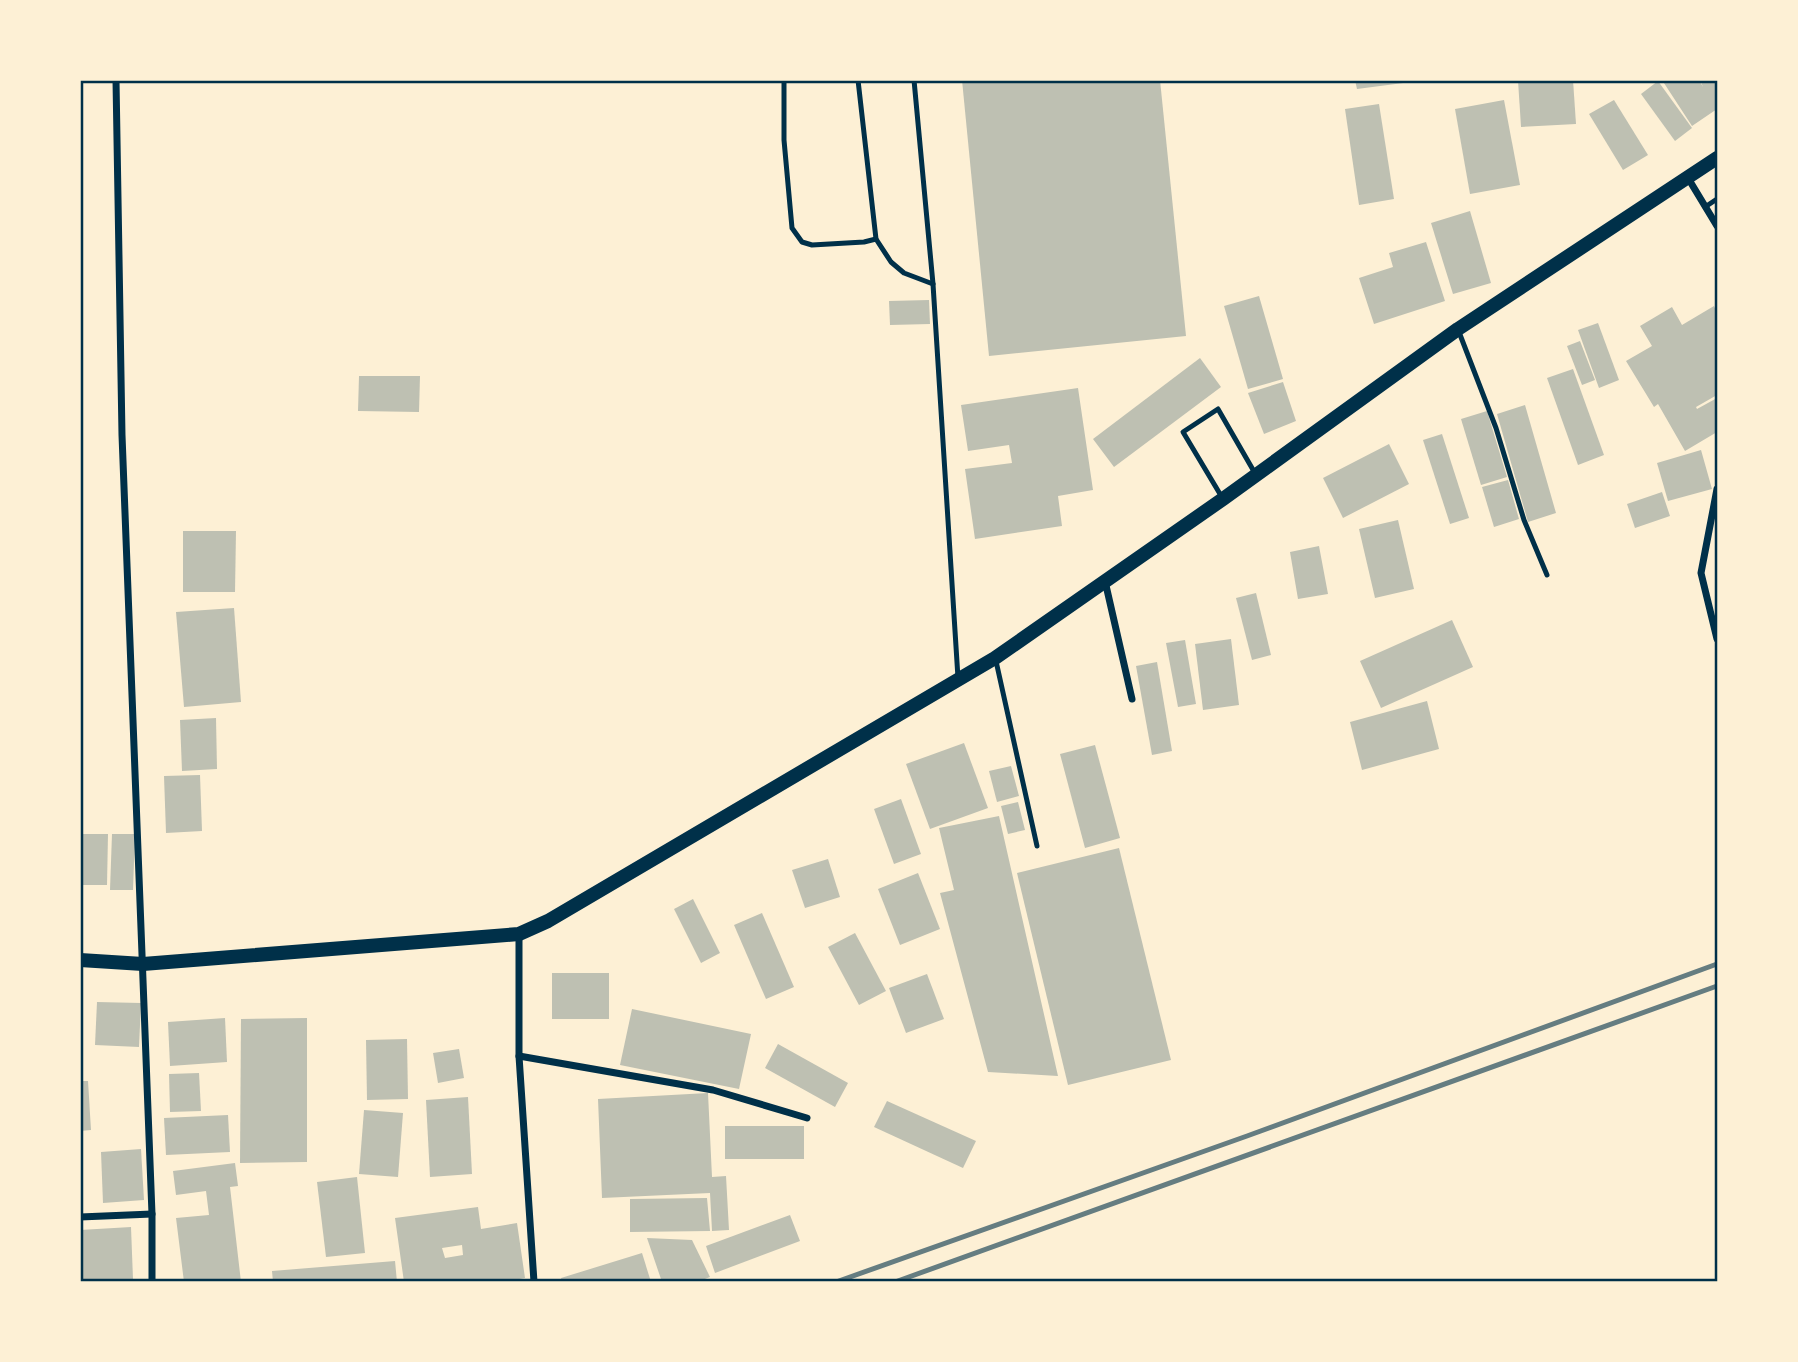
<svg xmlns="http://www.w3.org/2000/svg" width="1798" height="1362" font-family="'Archivo Narrow',sans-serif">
<rect width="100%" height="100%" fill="#fdf0d5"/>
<!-- building -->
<g fill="#bec0b2" fill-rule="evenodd">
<path d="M962,80H1160L1186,336L989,356Z"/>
<path d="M1355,80H1411V82L1357,89Z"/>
<path d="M1518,80H1573L1576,124L1521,127Z"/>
<path d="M1662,80H1699L1703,87L1700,80H1717V109L1692,126Z"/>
<path d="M1658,81L1692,128L1675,141L1641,94Z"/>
<path d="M1504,100L1520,185L1470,194L1455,109Z"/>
<path d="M1614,100L1648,155L1623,170L1589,114Z"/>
<path d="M1379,104L1394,199L1359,205L1345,109Z"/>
<path d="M1470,211L1491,283L1453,294L1431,223Z"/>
<path d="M1426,242L1445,301L1374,324L1359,278L1393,267L1389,253Z"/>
<path d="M1259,296L1283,379L1248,389L1224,306Z"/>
<path d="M929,300L930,324L890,325L889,301Z"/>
<path d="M1714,306L1717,313V395L1696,407L1697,409L1717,398V432L1685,451L1658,404L1654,407L1626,361L1652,346L1640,326L1672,307L1682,325Z"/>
<path d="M1598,323L1619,380L1599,388L1578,330Z"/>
<path d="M1580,341L1595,380L1582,385L1567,346Z"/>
<path d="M1200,358L1221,387L1114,467L1093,439Z"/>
<path d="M1573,369L1604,455L1578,465L1547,378Z"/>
<path d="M359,376H420L419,412L358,411Z"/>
<path d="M1283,382L1296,421L1264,434L1248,393Z"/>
<path d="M1078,388L1093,490L1058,496L1062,526L975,539L965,469L1012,463L1009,445L968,451L961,405Z"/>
<path d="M1525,405L1556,513L1528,522L1497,414Z"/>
<path d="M1487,411L1507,477L1481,485L1461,419Z"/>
<path d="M1442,434L1469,518L1450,524L1423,440Z"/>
<path d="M1389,444L1409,484L1343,518L1323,478Z"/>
<path d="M1701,450L1712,489L1668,501L1657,463Z"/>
<path d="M1508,480L1519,519L1494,527L1482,487Z"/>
<path d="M1662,492L1670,516L1635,528L1627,504Z"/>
<path d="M1398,520L1414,589L1375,598L1359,529Z"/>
<path d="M183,531H236L235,592H183Z"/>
<path d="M1319,546L1328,594L1298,599L1290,552Z"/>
<path d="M1256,593L1271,655L1252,660L1236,598Z"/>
<path d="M234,608L241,702L184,707L176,612Z"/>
<path d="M1452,620L1473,667L1381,708L1360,661Z"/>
<path d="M1231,639L1239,705L1203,710L1195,644Z"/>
<path d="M1185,640L1196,704L1178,707L1166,643Z"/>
<path d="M1157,662L1172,751L1152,755L1136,666Z"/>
<path d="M1427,701L1439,749L1362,770L1350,722Z"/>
<path d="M216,718L217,769L182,771L180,720Z"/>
<path d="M964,743L988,808L930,829L906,764Z"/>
<path d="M1095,745L1120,838L1085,848L1060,754Z"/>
<path d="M1011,766L1019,796L997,802L989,771Z"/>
<path d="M200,775L202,831L166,833L164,776Z"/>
<path d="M901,799L921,854L894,864L874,809Z"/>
<path d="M1018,802L1025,830L1008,834L1001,806Z"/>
<path d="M999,816L1058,1076L988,1072L940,893L954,890L939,828Z"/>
<path d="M81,834H108L107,885H80Z"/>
<path d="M112,834H135L133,890H110Z"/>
<path d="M1119,848L1171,1060L1068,1085L1017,873Z"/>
<path d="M828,859L840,897L805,908L792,870Z"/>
<path d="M918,873L940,929L900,945L878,889Z"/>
<path d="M693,899L720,953L701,963L674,909Z"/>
<path d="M762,913L794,987L766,999L734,925Z"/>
<path d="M855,933L886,991L859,1005L828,947Z"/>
<rect x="552" y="973" width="57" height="46"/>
<path d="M927,974L944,1019L906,1033L889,988Z"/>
<path d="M97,1002L141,1003L139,1047L95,1045Z"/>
<path d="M632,1009L751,1034L739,1089L620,1065Z"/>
<path d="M225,1018L227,1062L170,1066L168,1022Z"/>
<path d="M307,1018V1162L240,1163L241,1019Z"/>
<path d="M407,1039L408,1099L367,1100L366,1040Z"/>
<path d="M778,1044L848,1083L835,1107L765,1068Z"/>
<path d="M459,1049L464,1078L438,1083L433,1053Z"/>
<path d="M199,1073L201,1111L170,1112L169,1074Z"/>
<path d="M80,1081H88L91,1130L80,1131Z"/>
<path d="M708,1093L712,1177L726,1176L729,1230L712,1231L710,1193L602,1198L598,1099Z"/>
<path d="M468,1097L472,1174L430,1177L426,1100Z"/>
<path d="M887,1101L976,1141L963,1168L874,1127Z"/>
<path d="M364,1110L403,1113L398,1177L359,1174Z"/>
<path d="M228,1115L230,1152L166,1155L164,1118Z"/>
<rect x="725" y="1126" width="79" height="33"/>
<path d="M141,1149L144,1200L103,1203L101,1152Z"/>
<path d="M235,1163L238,1186L230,1187L241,1282H184L176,1218L209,1215L206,1191L176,1195L173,1171Z"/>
<path d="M357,1177L365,1253L326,1257L317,1182Z"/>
<path d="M707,1198L710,1231L630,1232V1199Z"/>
<path d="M478,1207L481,1229L517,1223L525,1278L503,1282H404L395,1218ZM462,1245L463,1255L445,1258L442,1248Z"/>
<path d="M790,1215L800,1241L715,1273L706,1246Z"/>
<path d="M131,1227L133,1279L80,1281V1230Z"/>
<path d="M647,1238L692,1240L710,1277L697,1282H662Z"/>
<path d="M642,1253L651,1282H562L561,1278Z"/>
<path d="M395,1261L397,1282H273L272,1271Z"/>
</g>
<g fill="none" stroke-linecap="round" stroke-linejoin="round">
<!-- service -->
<g stroke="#003049" stroke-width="5">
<path d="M784,80V140L792,228L802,242L812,245L864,242L876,239"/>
<path d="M858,80L876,239L891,262L904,273L933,284"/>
<path d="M914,80L933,284L958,678"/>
<path d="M1705,207L1717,199"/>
<path d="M1459,332L1496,428L1524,520L1547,575"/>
<path d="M1223,499L1183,432L1218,409L1256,475"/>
<path d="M996,661L1037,846"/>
</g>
<!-- minor -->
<g stroke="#003049" stroke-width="7">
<path d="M116,80L122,435L152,1214V1282"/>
<path d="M1688,178L1717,226"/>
<path d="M1717,489L1701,573L1717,639"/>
<path d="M1105,581L1132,699"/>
<path d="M519,934V1056L534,1282"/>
<path d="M519,1056L713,1090L807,1118"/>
<path d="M80,1217L152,1214"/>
</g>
<!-- secondary -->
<path stroke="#003049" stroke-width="14" d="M80,960L143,964L519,934L548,921L995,658L1223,499L1458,329L1717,158"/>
<!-- rail -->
<g stroke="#657d81" stroke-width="5">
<path d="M836,1282L1247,1136L1717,964"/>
<path d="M895,1282L1717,986"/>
</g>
</g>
<!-- border -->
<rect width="1798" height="1362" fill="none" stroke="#fdf0d5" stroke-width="164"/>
<rect x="82" y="82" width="1634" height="1198" fill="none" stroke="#003049" stroke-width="2.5"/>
</svg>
